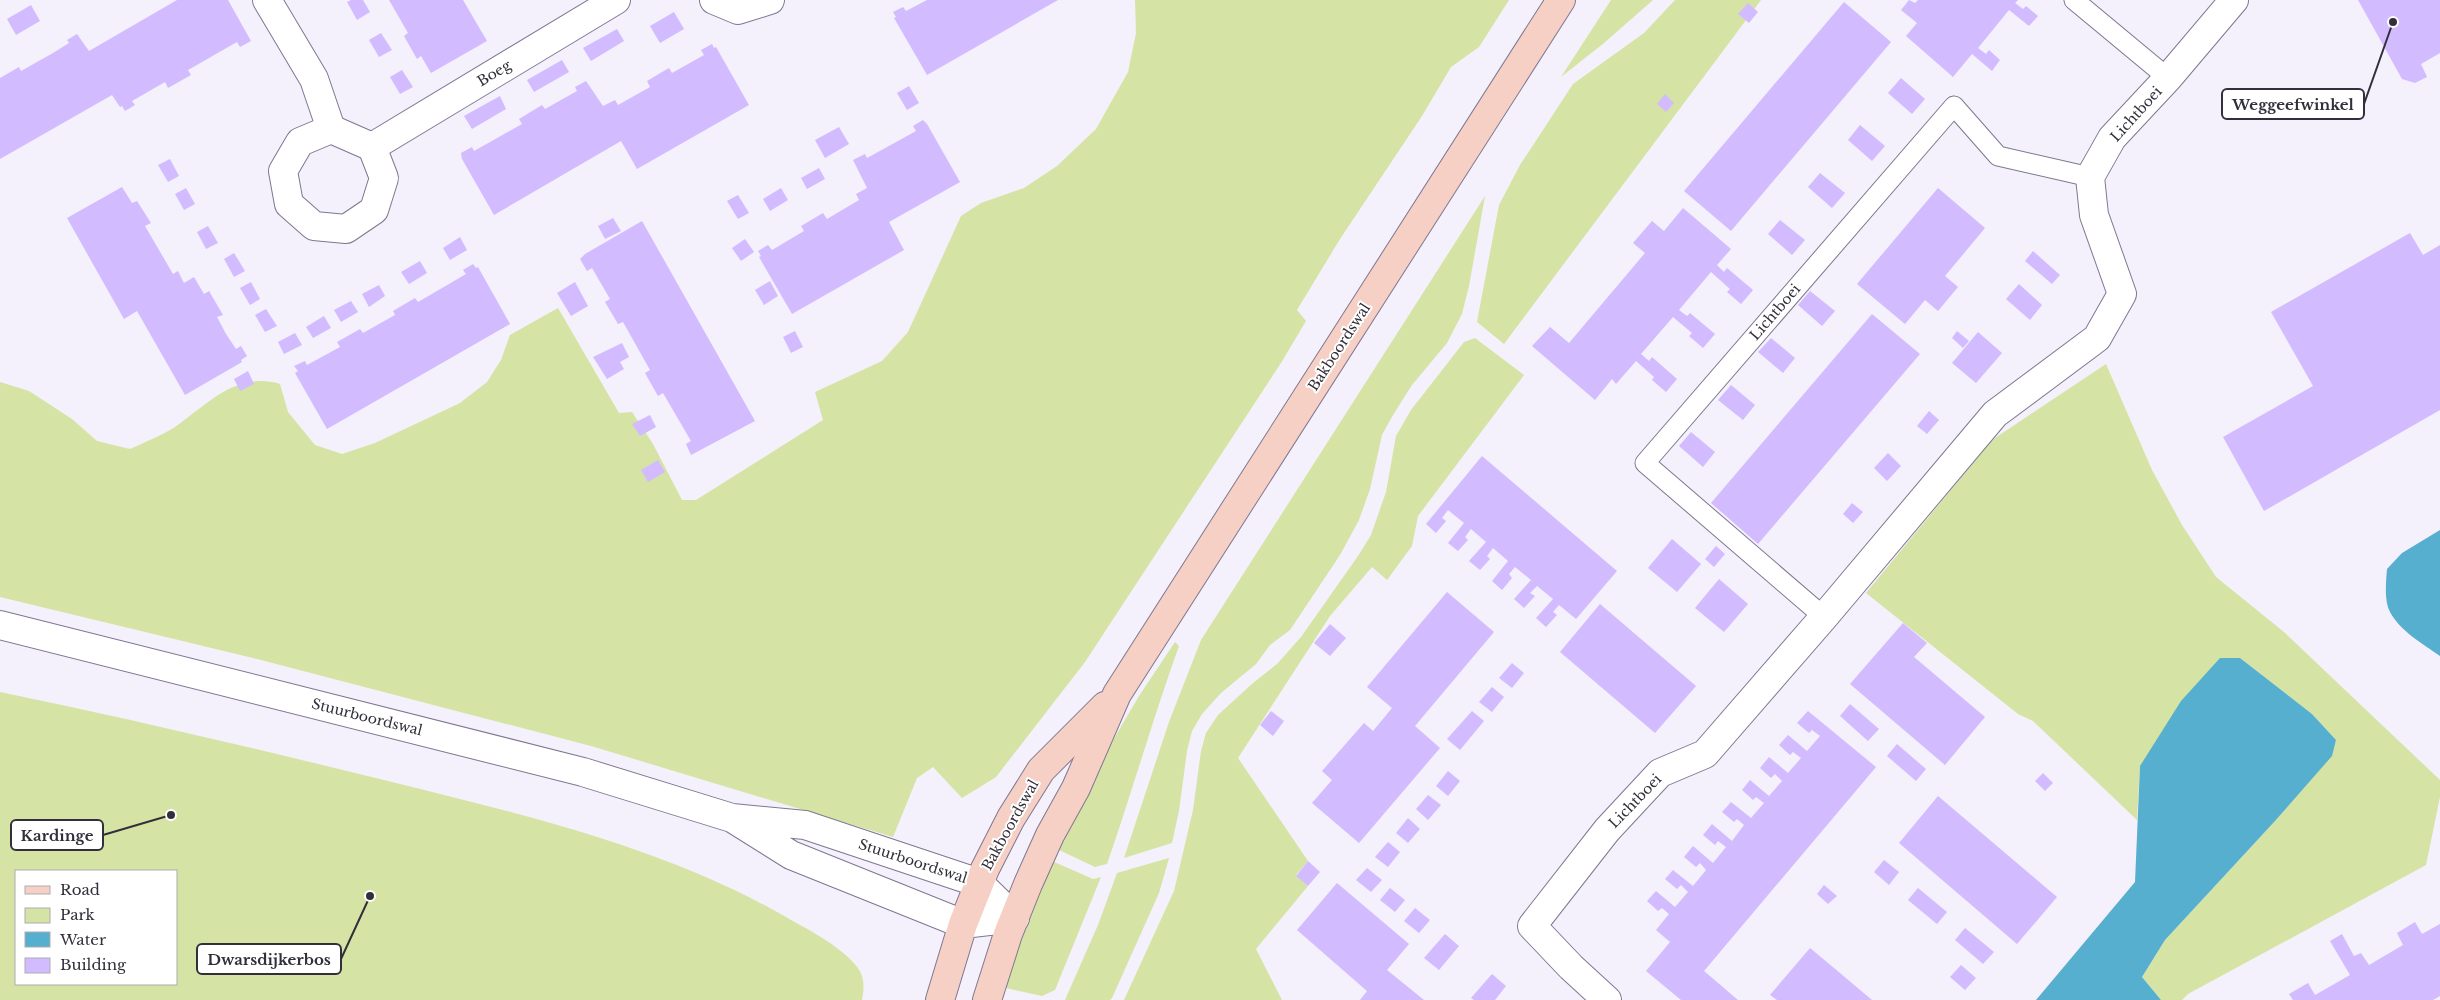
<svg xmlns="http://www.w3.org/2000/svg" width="2440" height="1000" font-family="'Libre Baskerville',serif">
<rect width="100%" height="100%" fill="#f4f0fc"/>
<!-- green -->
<g fill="#d5e4a4" fill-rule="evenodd">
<path d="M1135,0H1509L1479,47L1451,67L1422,116L1340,239L1297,310L1306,321L1281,363L1085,662L996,777L962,798L933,767L917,778L893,837L591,746L261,660L0,597V382L29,391L72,419L97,441L130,449C145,442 161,436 175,427C208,404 236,371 280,384L288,412L315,445L342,454L375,443L460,403L487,382L501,360L510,335L558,308L619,413L632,412L653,444L682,500H696L823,420L815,392L882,361L908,332L961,216L981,203L1024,188L1057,166L1096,129L1128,72L1136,33Z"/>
<path d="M1611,0H1653L1604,43L1561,77Z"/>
<path d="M1675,0H1761L1504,344L1477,322L1499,205L1520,165L1573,84L1644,33Z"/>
<path d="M1485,196L1469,286L1462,314L1447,343L1412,385L1393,415L1382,435L1370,489L1359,520L1340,555L1290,630L1270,645L1256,664L1221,693L1202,714L1192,731L1187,751L1179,811L1172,843L1124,858L1169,722L1201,640Z"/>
<path d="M1475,338L1524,375L1418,516L1412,546L1387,580L1372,567L1330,616L1238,758L1308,861L1296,875L1308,886L1256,949L1282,1000H1124L1174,891L1193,810L1201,751L1206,733L1218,715L1253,683L1277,664L1301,637L1358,556L1371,535L1386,492L1396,436L1411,410L1464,342Z"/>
<path d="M2106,364L2152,470L2182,525L2216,577L2284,632L2440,780V797L2426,865L2188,994L2182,1000H2161L2142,977L2165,940L2275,821L2331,756L2336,740L2312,714L2240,658L2140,766L2137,820L2033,721L2018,714L1866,593L1992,440Z"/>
<path d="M1175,642L1179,646C1153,718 1132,792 1107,864L1095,867L1057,849L1098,766L1139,696Z"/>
<path d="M0,692C131,719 262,750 392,782C529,816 670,849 793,921C813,932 844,949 858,968C865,978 864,989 862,1000H0ZM176,871V984H16V871Z"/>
<path d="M1169,858L1159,893L1112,998L1110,1000H1065L1098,925L1117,873Z"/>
<path d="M1052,861L1093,879L1101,877L1055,990L1042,996L1006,988L1025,925Z"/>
</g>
<!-- water -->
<g fill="#56afce">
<path d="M2440,530V656C2423,644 2400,631 2390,612C2384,601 2386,581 2387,569L2402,553Z"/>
<path d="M2220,658H2240L2312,714L2336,740L2332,756L2275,821L2165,940L2142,977L2161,1000H2036L2135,882L2140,766L2181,701Z"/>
</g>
<!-- building -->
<g fill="#d3bbff">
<path d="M177,0H228L251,41L240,47L237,42L188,70L191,75L168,88L165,82L132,101L135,105L125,111L122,106L120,107L112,95L0,159V78L19,67L21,71L53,53L69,43L67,40L77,34L89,51Z"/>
<path d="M351,0H363L370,12L357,20L347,2Z"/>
<path d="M389,0H463L487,41L431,73L421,56L417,59L404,36L408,33Z"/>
<path d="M927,0H1058L927,75L894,18L896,17L893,12L903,7L906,11Z"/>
<path d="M1909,0L1915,3L1918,0H2018L2015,3L2023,9L2026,6L2038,16L2029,26L2009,10L1978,48L1986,54L1989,50L2000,60L1992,71L1972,54L1953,77L1906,36L1917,23L1901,10Z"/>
<path d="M2358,0H2440V53L2421,64L2427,77L2415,83L2402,79Z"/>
<path d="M1844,2L1891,42L1731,231L1684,191Z"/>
<path d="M1748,3L1758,12L1749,23L1738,14Z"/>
<path d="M31,5L40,21L16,35L7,19Z"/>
<path d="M674,12L684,29L660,43L650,26Z"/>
<path d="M617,29L624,41L591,61L583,48Z"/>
<path d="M381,33L392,50L379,57L369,40Z"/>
<path d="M712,44L714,48L716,47L749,105L637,169L621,141L494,215L462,159L461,153L472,147L474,151L522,124L519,119L542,105L545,109L577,91L575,87L586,81L603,106L615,100L618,105L650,87L647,81L657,75L669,68L672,73L704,55L701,50Z"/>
<path d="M562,60L569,72L534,92L527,80Z"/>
<path d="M402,70L413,87L400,94L390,77Z"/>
<path d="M1901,78L1925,99L1912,114L1888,93Z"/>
<path d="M909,86L919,103L907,110L897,93Z"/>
<path d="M1665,94L1674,103L1666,112L1657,104Z"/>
<path d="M500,96L506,109L472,129L464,116Z"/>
<path d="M923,120L927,124L960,182L889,222L904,250L792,314L759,257L761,256L758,251L768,245L772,250L804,231L801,226L823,213L827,219L859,200L856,194L867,188L853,160L865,154L867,158L898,141L916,131L913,126Z"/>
<path d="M1860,125L1885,146L1872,161L1848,140Z"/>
<path d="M839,127L849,144L825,158L815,140Z"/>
<path d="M170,159L179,176L168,182L158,165Z"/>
<path d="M819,168L825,179L807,189L801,178Z"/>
<path d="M1820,173L1845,193L1832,208L1808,187Z"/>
<path d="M122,187L132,203L137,201L151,223L145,226L173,274L178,271L184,283L194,277L204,294L209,291L223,315L217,317L226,334L236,349L241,346L247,356L241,360L242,362L185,395L137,311L124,319L67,218Z"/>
<path d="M186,188L195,204L184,210L175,194Z"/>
<path d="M781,188L788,200L770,211L763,199Z"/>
<path d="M1938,188L1985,228L1945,276L1958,287L1938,311L1925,300L1905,324L1857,284Z"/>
<path d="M738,195L749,213L738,219L727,201Z"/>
<path d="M1683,208L1731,249L1717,265L1724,272L1727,268L1753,290L1741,304L1727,292L1730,289L1711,272L1679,310L1687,316L1690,313L1715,334L1703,348L1689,336L1692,333L1673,317L1641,354L1649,361L1652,357L1677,379L1666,392L1652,380L1654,377L1636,361L1616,384L1612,379L1595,400L1532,346L1550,327L1569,343L1645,253L1633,243L1652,221L1664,231Z"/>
<path d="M613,218L621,231L605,239L598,226Z"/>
<path d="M1780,220L1805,240L1792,255L1768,234Z"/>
<path d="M642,221L755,421L691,455L686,444L691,441L663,393L658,396L645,373L650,370L623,322L618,324L605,302L610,299L592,268L587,271L580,259L585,254Z"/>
<path d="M208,226L218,243L206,249L197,232Z"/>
<path d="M2410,233L2423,255L2440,245V410L2264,511L2223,437L2313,386L2271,312Z"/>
<path d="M460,237L467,250L450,260L443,248Z"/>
<path d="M745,239L754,252L741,261L732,248Z"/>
<path d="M2033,251L2060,275L2052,284L2025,261Z"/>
<path d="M234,253L245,271L234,277L224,259Z"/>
<path d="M420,261L427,273L409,284L401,272Z"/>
<path d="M473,264L476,268L478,267L510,324L327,429L295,373L298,371L294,366L305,361L307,365L340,347L337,342L360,329L363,333L395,315L393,311L415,298L418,302L449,284L466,274L463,270Z"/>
<path d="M770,281L778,296L764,305L755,290Z"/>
<path d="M251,282L260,299L250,305L240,288Z"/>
<path d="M575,282L588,306L571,316L557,293Z"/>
<path d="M2019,284L2042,305L2030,320L2006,299Z"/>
<path d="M379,285L385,296L369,307L362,294Z"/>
<path d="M1810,291L1835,311L1822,326L1798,305Z"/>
<path d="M351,301L358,312L341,322L334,310Z"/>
<path d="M266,309L277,326L265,332L255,315Z"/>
<path d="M1872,314L1920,354L1758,544L1711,503Z"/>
<path d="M324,316L331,328L313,338L306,327Z"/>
<path d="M795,331L803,347L791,353L783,337Z"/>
<path d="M1957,331L1969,341L1963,348L1952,338Z"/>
<path d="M1978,332L2002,353L1976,383L1952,363Z"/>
<path d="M295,333L302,345L284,354L278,342Z"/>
<path d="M1771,338L1795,358L1783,373L1758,352Z"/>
<path d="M622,343L629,357L620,362L624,369L607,379L593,357Z"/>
<path d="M248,371L254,384L240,391L234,379Z"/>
<path d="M1731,385L1755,405L1743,420L1718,400Z"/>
<path d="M1929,411L1939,420L1927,434L1917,426Z"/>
<path d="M650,415L656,427L640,436L632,424Z"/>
<path d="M1691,432L1715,452L1703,467L1679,446Z"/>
<path d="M1888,453L1901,466L1887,481L1874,468Z"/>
<path d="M1482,456L1617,571L1576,619L1559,605L1553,612L1557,615L1546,627L1536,618L1553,599L1537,586L1530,593L1535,596L1524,608L1514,599L1531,580L1515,567L1509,574L1512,578L1502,590L1492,581L1508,561L1493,548L1487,556L1490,559L1480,570L1469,561L1486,542L1471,529L1465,537L1468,540L1458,551L1448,543L1464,523L1448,510L1442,518L1446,521L1436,533L1426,524Z"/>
<path d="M658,460L665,472L648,482L641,470Z"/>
<path d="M1852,503L1863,512L1853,523L1843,514Z"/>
<path d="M1672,539L1701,564L1677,592L1648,568Z"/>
<path d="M1716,546L1725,554L1714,567L1705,559Z"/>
<path d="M1719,579L1748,604L1724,632L1695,608Z"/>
<path d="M1447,592L1494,632L1415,726L1440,748L1359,843L1312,803L1332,780L1322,771L1364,723L1373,731L1392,708L1367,687Z"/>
<path d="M1600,604L1696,686L1655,733L1560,652Z"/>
<path d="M1903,623L1927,643L1914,657L1985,717L1945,765L1850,684Z"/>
<path d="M1330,624L1346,638L1330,656L1314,643Z"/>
<path d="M1512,663L1524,673L1512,688L1499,678Z"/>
<path d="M1492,687L1504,697L1492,712L1479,702Z"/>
<path d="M1850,704L1879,729L1868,741L1840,716Z"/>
<path d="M1271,711L1284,721L1273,736L1260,725Z"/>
<path d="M1472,711L1484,721L1460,750L1447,739Z"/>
<path d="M1808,711L1876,767L1704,971L1738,1000H1681L1646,971L1670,942L1656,930L1669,914L1662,908L1658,911L1647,901L1656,891L1675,907L1688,892L1681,885L1677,889L1665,879L1673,870L1693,886L1706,870L1700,863L1696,867L1684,857L1693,846L1713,863L1726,847L1718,841L1715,845L1703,835L1712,824L1732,841L1744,825L1737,819L1734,822L1722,812L1731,802L1751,818L1764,803L1756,797L1753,800L1742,790L1750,780L1769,796L1782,781L1775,774L1771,778L1760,768L1769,757L1788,773L1801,758L1793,752L1790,755L1779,745L1788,735L1807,751L1820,736L1812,730L1809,733L1797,723Z"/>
<path d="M1897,744L1926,769L1916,781L1887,756Z"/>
<path d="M1448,771L1460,781L1448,796L1436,786Z"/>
<path d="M2043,773L2053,783L2045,791L2035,781Z"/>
<path d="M1428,795L1441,805L1428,820L1416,809Z"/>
<path d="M1938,796L2057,897L2017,944L1899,843Z"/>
<path d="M1408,818L1420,829L1408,843L1396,833Z"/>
<path d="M1388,842L1400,852L1388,867L1375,857Z"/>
<path d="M1884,860L1899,872L1889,885L1874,872Z"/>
<path d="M1308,861L1320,872L1308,886L1296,876Z"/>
<path d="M1367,868L1382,880L1371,892L1356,880Z"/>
<path d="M1337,883L1409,944L1387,970L1424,1000H1360L1367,991L1297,930Z"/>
<path d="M1824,885L1837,896L1828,904L1817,894Z"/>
<path d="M1390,888L1405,900L1395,912L1380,900Z"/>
<path d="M1918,888L1947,912L1937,924L1908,900Z"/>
<path d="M1415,908L1430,920L1419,933L1404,921Z"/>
<path d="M2415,922L2422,934L2440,924V996L2433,1000H2293L2289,994L2308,983L2315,995L2350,975L2330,941L2342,934L2354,956L2361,953L2369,965L2403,945L2397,933Z"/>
<path d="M1965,928L1994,952L1983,964L1955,940Z"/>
<path d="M1445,934L1459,946L1439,970L1424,958Z"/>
<path d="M1810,948L1834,968L1872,1000H1777L1770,995Z"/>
<path d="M1961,965L1976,978L1965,990L1950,977Z"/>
<path d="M1492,974L1506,986L1495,1000H1474L1471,998Z"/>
</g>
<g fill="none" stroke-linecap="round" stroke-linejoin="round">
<!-- service casing -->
<g stroke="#7f7790" stroke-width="21">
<g id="service">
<path d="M2074,0L2168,78"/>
<path d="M1824,617L1645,463L1954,106L1998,156L2090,177"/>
</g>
</g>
<!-- minor casing -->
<g stroke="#7f7790" stroke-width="30">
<g id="minor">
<path d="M267,0L314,79L331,129"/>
<path d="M714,0L738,10L770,0"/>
<path d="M331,129L372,147L384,178L374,210L346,229L314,226L289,204L283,171L300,142Z"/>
<path d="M372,147L616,0"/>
<path d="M1607,1000L1571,967L1532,926L1607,830L1660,773L1705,754L1824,617L1995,414L2097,338L2122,294L2094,215L2090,177L2112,138L2168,78L2234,0"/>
</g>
</g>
<!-- tertiary casing -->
<g stroke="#7f7790" stroke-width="30">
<path id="tertiary" d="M0,625L583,772L732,818L805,825L979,883L1015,918L963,924L791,855L732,818"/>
</g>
<!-- secondary casing -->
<g stroke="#7f7790" stroke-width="30">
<g id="secondary">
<path d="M940,1000L963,924L985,869L1011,818L1041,770L1105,706"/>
<path d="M987,1000L1008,934L1028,884L1050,835L1076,788L1117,694L1561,0"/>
</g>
</g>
<!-- service -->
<use href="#service" stroke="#fff" stroke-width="19"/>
<!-- minor -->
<use href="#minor" stroke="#fff" stroke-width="28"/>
<!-- tertiary -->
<use href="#tertiary" stroke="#fff" stroke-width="28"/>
<!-- secondary -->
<use href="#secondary" stroke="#f6d0c4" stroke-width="28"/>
</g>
<g text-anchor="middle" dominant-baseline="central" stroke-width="4" stroke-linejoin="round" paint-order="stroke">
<!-- street labels -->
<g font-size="14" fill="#332f3a" stroke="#fff">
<text transform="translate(494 73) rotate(-31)">Boeg</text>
<text transform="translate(2136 114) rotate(-48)">Lichtboei</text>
<text transform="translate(1775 312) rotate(-49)">Lichtboei</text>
<text transform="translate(1339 347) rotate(-57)">Bakboordswal</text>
<text transform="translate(367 717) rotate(14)">Stuurboordswal</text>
<text transform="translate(1635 801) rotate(-46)">Lichtboei</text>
<text transform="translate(1010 825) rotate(-61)">Bakboordswal</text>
<text transform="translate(913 861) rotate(18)">Stuurboordswal</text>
</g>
</g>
<!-- callouts -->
<path fill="none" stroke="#332f3a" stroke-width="2" d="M2393 22L2364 104M171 815L103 835M370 896L341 959"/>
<g fill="#332f3a" stroke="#fff" stroke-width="2">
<circle cx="2393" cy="22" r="5"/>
<circle cx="171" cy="815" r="5"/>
<circle cx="370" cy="896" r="5"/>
</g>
<g fill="#fff" stroke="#332f3a" stroke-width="2">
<rect x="2222" y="89" width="142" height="30" rx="5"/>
<rect x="11" y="820" width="92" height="30" rx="5"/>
<rect x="197" y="944" width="144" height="30" rx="5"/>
</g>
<g font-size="15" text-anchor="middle" font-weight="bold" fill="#332f3a">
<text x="2293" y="110">Weggeefwinkel</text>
<text x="57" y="841">Kardinge</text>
<text x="269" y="965">Dwarsdijkerbos</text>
</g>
<!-- legend -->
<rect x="15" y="870" width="162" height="115" fill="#ffffff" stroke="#adacb0"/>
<rect x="25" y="886" width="25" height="8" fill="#f6d0c4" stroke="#adacb0"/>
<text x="60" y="895" font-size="15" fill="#332f3a">Road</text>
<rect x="25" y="908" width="25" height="15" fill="#d5e4a4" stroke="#adacb0"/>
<text x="60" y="920" font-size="15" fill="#332f3a">Park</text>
<rect x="25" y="932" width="25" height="15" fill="#56afce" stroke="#adacb0"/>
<text x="60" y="945" font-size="15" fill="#332f3a">Water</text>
<rect x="25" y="958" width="25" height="15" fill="#d3bbff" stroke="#adacb0"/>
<text x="60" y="970" font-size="15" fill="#332f3a">Building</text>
</svg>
